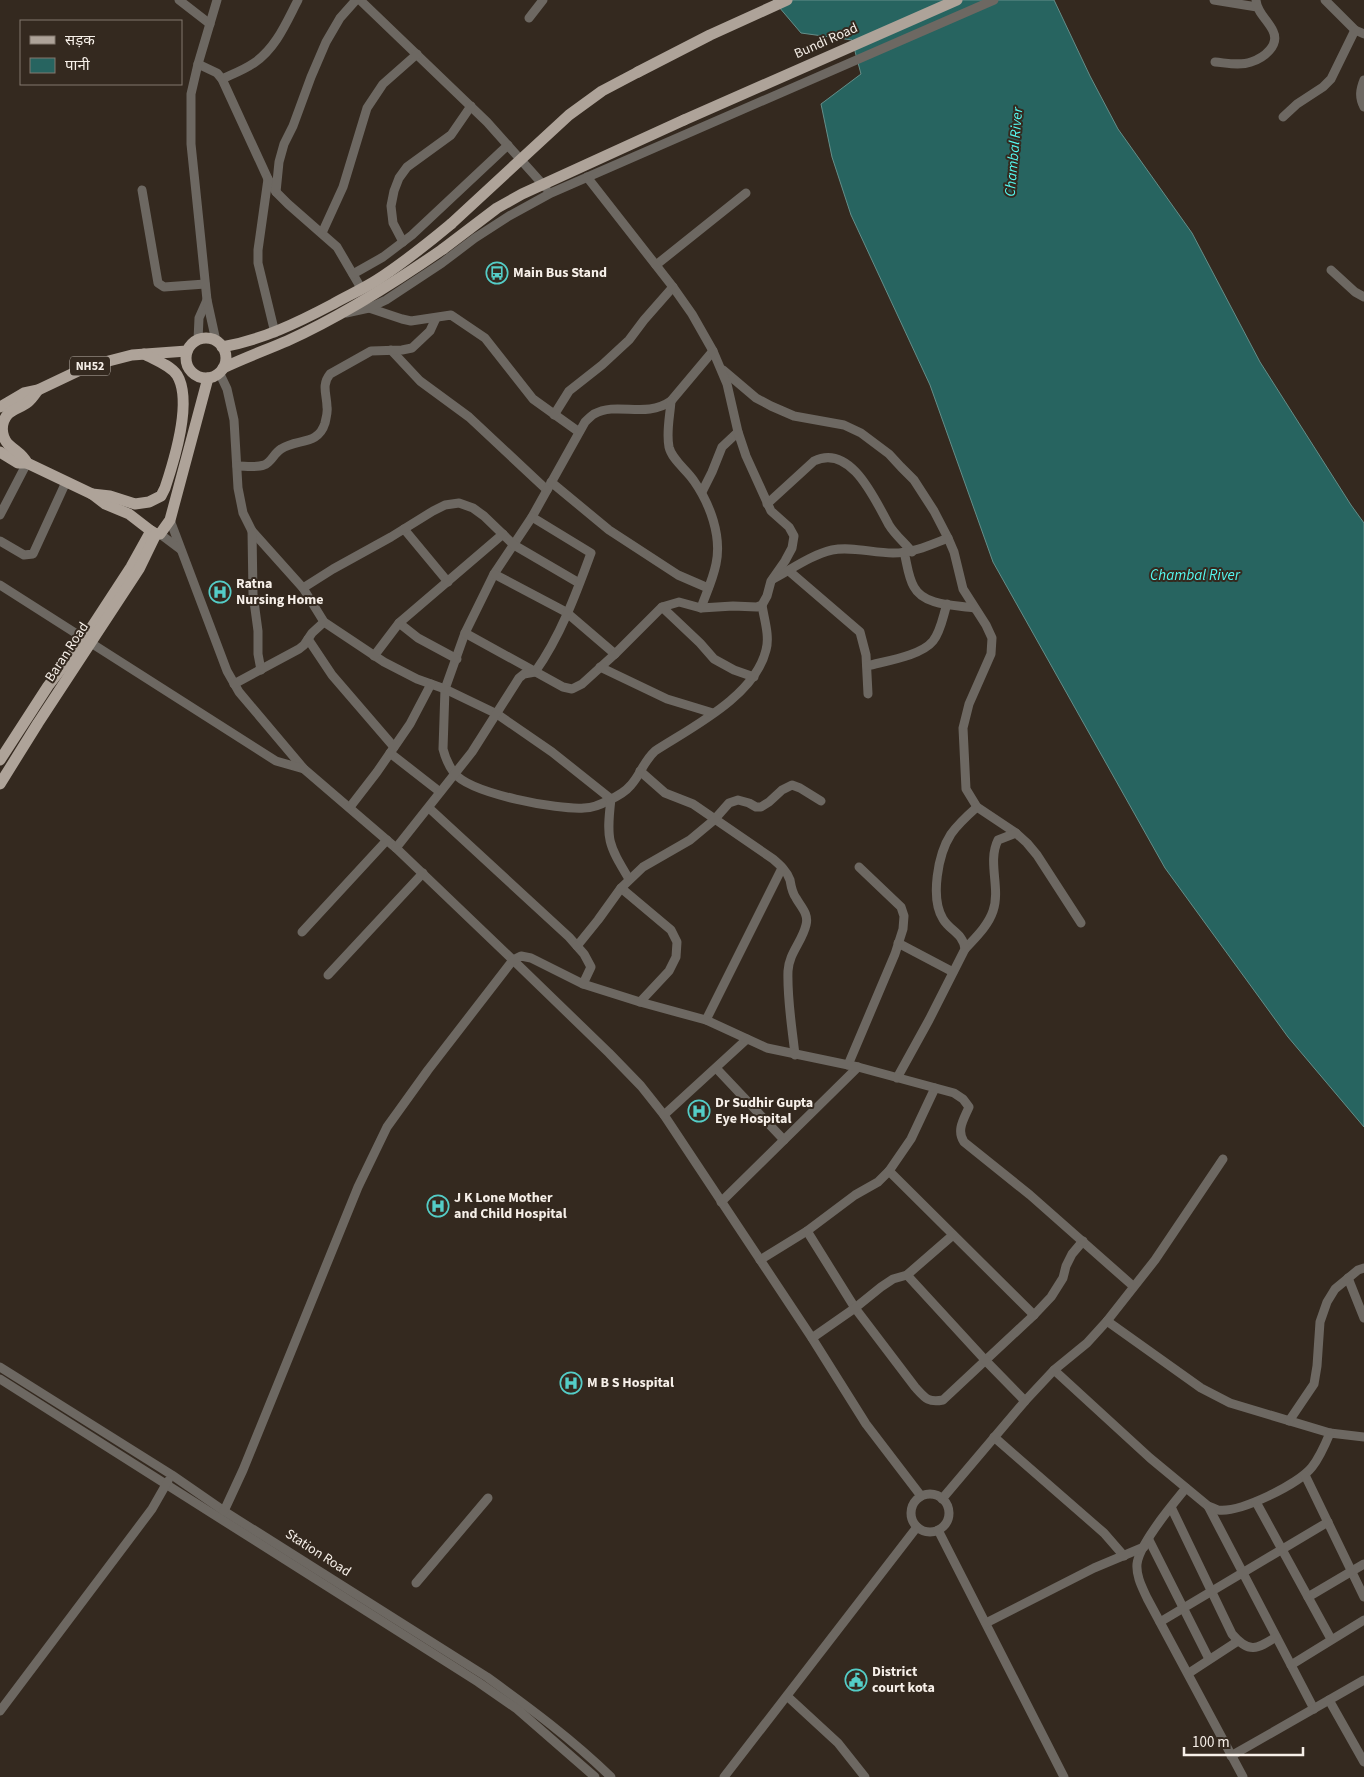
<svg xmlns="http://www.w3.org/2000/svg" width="1364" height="1777" font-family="'Source Sans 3','Noto Sans Devanagari',sans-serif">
<rect width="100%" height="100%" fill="#34291f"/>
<!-- water -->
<path fill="#276460" stroke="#658e89" d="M773,0H1054L1090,76L1118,129L1192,233L1260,362L1351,505L1364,523V1127L1288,1037L1165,868L993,562L930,385L851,215L832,157L821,104L861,74L852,40L801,33Z"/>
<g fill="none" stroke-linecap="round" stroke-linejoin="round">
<!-- minor -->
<g stroke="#6d6862" stroke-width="9">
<path d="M179,0L210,24"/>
<path d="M360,0L487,122L546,188"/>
<path d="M1214,0L1257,7"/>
<path d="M1325,0L1355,30L1364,34"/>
<path d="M529,18L543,0"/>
<path d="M1215,62C1227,63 1240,66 1251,62C1264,58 1280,45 1273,31C1268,20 1257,13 1256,0"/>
<path d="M198,64L217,73L222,79L268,179L276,192L288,204L337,247L361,288"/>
<path d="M222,79C233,74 244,70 254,63C276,48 286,23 298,0"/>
<path d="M1364,80C1360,90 1359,97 1364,107"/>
<path d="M1283,117L1297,104L1323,87L1331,79L1355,30"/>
<path d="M268,179L258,250V263L275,333"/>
<path d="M142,190L158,283L164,287L205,284"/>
<path d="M276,192L279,162L284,144L293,126L311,77L326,42L340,18L356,0"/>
<path d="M322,233L343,187L367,108L383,84L417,54"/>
<path d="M403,242L393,223L391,206L394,191L399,178L407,167L451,135L471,106"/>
<path d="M656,265L746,193"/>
<path d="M1331,270L1355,292L1364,297"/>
<path d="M353,274L383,257L412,235L508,145"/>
<path d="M369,308L402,319L411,321L451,315L485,338L533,399L579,432"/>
<path d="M346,313L369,308L386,300L442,263L475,238L509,216L551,193L994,0"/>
<path d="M198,340L199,318L207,300"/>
<path d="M216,341L207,300L201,241L191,144V94L198,64L217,0"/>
<path d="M391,350L420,381L469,417L547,490"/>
<path d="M713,351L671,401C645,419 618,401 594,414C591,416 587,420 585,422L532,517L494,574L465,633L445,689L443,749C445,757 449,766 454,773C471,794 558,810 584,808C593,808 602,804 609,800C616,797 626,791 631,785C641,774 643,762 655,751C692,727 755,696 766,650C770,636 764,619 762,605"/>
<path d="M723,370L756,398L771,406L794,416L844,425L861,433L889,454L901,467L914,480L934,511L948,538L954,552L963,589L986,625L992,638L991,654L969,704L963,728L966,789L977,807L1016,833L1027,843L1037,855L1081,923"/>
<path d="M219,372L227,389L234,420L238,488L243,513L252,531L303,588L324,622L384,662L417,679L445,689L497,714L552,752L611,799C606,840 608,844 629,879"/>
<path d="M671,401C670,416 666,432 669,447C672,460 687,470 694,481C710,504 722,536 716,564C713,579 706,594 701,608"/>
<path d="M554,415L569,391L602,365L629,340L644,320L673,287"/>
<path d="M237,466C245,466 256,468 264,465C271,463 274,453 281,449C297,438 318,446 325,423C326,418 328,412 327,407C327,395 321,385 330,374L371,351L402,350L412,348L430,331L436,318"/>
<path d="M551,482L609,530L678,575L708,588"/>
<path d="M702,492L712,472L722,447L738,432"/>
<path d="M767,504L814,461C851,443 875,500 889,525C895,535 905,543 912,552"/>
<path d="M0,515L27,463"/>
<path d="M170,520L227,671L239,692L304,769L396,848L513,960L609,1053L641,1086L664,1115L812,1338L866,1424L921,1496"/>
<path d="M404,529L448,582"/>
<path d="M252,531L253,594L258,631V654L261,670"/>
<path d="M160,534L180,549"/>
<path d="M0,541L24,555L33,554L66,482"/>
<path d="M904,552C907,563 908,577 914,587C924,606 955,605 974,608"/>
<path d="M789,571L860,632L866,655L868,694"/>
<path d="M494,574L566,612L615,654L662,607L679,602L701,608L733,606L757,607L762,605L767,596L771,581L785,561L792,548L794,536L789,527L771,511L746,456L738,432L727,384L713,351L692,314L673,287L587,177"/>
<path d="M773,579C792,569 811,555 832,550C851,546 873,553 893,553C913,553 930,545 948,538"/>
<path d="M0,585L276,761L304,769"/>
<path d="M303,588L333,569L391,537L433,511L445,505L459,503L473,508L484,516L514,545L579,583"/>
<path d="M662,607L700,643L714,659L734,670L754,677"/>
<path d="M399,623L418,638L457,659"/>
<path d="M465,633L563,687L572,689L582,684L615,654"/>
<path d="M308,639L332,675L394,747"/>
<path d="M374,656L399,623L503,534"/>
<path d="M867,666C885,661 921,656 933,641C941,631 943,616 947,604"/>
<path d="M600,667L667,699L713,713"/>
<path d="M234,684L299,649L304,645L312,633L324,622"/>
<path d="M390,753L440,792"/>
<path d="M640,771L665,793L693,804L773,859C780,865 787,871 790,880C791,886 792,893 796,898C801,907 809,914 806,925C802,942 789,953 788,971C787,999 792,1027 795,1055"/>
<path d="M350,807L377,772L410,724L431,684"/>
<path d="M429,808L569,937L584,954L591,967L583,984"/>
<path d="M396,848L472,752L519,678L524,674L535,672C560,637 576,594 591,553L532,517"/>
<path d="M621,888L671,930L677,942L676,957L669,971L640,1002"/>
<path d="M302,932L387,840"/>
<path d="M898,943L953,972"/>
<path d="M577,946L598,920L621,888L643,867L690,840L714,820L729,803L738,800L749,803L756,807H761L769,802L782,790L792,785L800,788L821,801"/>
<path d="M965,949C975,938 988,926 993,911C1001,888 987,862 998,840L1016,833"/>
<path d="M328,975L423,873"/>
<path d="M706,1020L782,868"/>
<path d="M848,1065L895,954L903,929L904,916L901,907L859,867"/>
<path d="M716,1068L784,1140"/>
<path d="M897,1078L929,1020L965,949C963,933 950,931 943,919C930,898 938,854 951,834C958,824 968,815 977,807"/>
<path d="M664,1115L747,1039"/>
<path d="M889,1171L1034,1315"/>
<path d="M721,1202L858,1067"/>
<path d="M807,1231L855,1308L915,1387C925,1398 928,1403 943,1400L1034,1315L1051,1297L1063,1278L1066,1266L1072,1254L1083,1241"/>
<path d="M760,1260L807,1231L855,1195L878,1182L889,1171L911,1139L935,1088"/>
<path d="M907,1275L986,1361L1025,1401"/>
<path d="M1348,1278L1364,1318"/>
<path d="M1107,1321L1201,1388L1230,1403L1330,1433L1364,1437"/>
<path d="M812,1338L855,1308L881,1287L893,1279L907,1275L953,1235"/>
<path d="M0,1367L172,1475L224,1511L487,1677C530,1708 573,1740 611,1777"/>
<path d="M1054,1370L1150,1458L1208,1506C1211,1507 1215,1509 1218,1510C1240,1513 1299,1484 1312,1467C1320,1457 1325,1445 1330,1433"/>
<path d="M0,1379L478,1682L517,1709L595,1777"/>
<path d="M1289,1421L1314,1384L1317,1366L1320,1322L1327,1302L1335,1289L1358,1270L1364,1268"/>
<path d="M994,1437L1104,1533L1124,1556"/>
<path d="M1305,1475L1364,1597"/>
<path d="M1186,1488C1173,1504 1139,1544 1137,1564C1136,1576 1142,1587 1147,1598L1243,1777"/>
<circle cx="930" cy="1513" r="19"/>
<path d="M942,1499L1025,1401L1054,1370L1087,1343L1107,1321L1155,1260L1223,1159"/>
<path d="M1256,1502L1331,1639"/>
<path d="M1208,1506L1314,1709"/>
<path d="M1171,1507L1232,1634C1249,1654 1257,1649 1276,1637"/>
<path d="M224,1511L243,1470L358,1187L387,1127L428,1070L513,960L521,956L531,958L583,984L640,1002L706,1020L767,1048L858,1067L954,1093L963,1099L969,1107C964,1119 956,1130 964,1142L1030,1195L1133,1286"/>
<path d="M938,1530L1064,1777"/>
<path d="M1149,1540L1209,1659"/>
<path d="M416,1583L488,1498"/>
<path d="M1308,1597L1364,1564"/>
<path d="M1160,1622L1328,1522"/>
<path d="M986,1623L1094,1568L1144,1547"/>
<path d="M1291,1665L1364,1620"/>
<path d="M1189,1673L1238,1641"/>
<path d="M787,1696L838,1743L865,1777"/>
<path d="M1329,1700L1364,1762"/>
<path d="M0,1711L152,1509L168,1481"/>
<path d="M1231,1756L1364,1680"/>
<path d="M724,1777L917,1527"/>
</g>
<!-- major -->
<g stroke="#aea399" stroke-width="11">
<path d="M638,72L710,35L787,0"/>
<path d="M684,120L957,0"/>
<circle cx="206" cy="358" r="20"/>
<path d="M222,347C262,340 297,323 333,304C347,296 363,289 377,280C403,263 427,244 451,224"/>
<path d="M223,368C244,358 266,350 287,341C342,316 394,283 443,249"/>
<path d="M0,407L24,393L38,390L78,371L97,364L132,355L187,351"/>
<path d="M0,452L18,463H27L92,494L105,504L129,514L151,531L156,534H160L170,520L208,378"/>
<path d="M27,463C23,454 15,451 8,444C1,436 0,423 8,414C13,409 22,407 28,402C32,399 35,394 38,390"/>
<path d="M92,494L110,496L135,504L149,502L161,496L165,488C174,461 193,401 177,375C170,365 155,360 144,354"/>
<path d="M0,760L48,686L84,639L131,567L151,531"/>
<path d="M0,784L38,723L139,569L156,534"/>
</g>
<!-- major-bridge -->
<g stroke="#aea399" stroke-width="11">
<path d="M451,224L569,115L602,91L638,72"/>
<path d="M443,249L497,208L522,194L684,120"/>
</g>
</g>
<!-- icons -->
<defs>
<g id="bus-ring" transform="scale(1.125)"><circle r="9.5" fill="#34291f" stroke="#54cdc7" stroke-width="1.5"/><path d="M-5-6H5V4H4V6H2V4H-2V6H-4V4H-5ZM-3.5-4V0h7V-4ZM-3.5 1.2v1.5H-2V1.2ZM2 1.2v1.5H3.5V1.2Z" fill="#54cdc7"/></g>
<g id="hospital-ring" transform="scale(1.125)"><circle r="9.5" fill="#34291f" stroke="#54cdc7" stroke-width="1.5"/><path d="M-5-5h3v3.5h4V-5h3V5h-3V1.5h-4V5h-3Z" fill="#54cdc7"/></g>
<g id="civic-ring" transform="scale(1.125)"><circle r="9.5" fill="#34291f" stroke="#54cdc7" stroke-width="1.5"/><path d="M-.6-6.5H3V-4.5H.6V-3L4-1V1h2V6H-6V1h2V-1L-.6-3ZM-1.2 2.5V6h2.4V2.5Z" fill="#54cdc7"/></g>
</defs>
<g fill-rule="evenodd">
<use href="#bus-ring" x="497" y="273"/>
<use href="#hospital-ring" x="220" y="592"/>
<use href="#hospital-ring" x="699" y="1111"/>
<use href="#hospital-ring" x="438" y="1206"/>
<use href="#hospital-ring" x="571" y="1383"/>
<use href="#civic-ring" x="856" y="1680"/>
</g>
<g text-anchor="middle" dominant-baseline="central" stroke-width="4" stroke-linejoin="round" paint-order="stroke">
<!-- shield labels -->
<rect fill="#34291f" stroke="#bcb4ac" stroke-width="1" x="70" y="356.5" width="40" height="19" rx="4"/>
<g font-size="12" font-weight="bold" fill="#f6efe8">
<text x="90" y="366">NH52</text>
</g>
<!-- street labels -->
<g font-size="14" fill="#f6efe8" stroke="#34291f">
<text transform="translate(826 41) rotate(-24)">Bundi Road</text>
<text transform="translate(67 652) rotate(-57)">Baran Road</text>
<text transform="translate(318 1553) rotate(33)">Station Road</text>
</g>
<!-- poi labels -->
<g font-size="14" font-weight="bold" fill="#f6efe8" stroke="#34291f" text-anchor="start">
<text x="513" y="273">Main Bus Stand</text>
<text x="236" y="584">Ratna<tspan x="236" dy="16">Nursing Home</tspan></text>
<text x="715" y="1103">Dr Sudhir Gupta<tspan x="715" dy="16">Eye Hospital</tspan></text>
<text x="454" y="1198">J K Lone Mother<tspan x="454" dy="16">and Child Hospital</tspan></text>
<text x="587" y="1383">M B S Hospital</text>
<text x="872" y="1672">District<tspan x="872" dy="16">court kota</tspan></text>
</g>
<!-- water labels -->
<g font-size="15" font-style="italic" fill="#54f8f0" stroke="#34291f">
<text transform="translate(1014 152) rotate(-85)">Chambal River</text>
<text x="1195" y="575">Chambal River</text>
</g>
</g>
<!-- legend -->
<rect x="20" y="20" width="162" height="65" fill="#34291f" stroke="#82786f"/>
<rect x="30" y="36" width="25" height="8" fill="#aea399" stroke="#82786f"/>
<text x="65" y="45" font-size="15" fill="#f6efe8">सड़क</text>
<rect x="30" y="58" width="25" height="15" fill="#276460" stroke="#82786f"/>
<text x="65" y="70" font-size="15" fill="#f6efe8">पानी</text>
<!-- scale -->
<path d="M1184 1747v8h119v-8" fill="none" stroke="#f6efe8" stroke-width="2.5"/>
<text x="1192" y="1747" font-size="15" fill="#f6efe8" stroke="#34291f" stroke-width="4" paint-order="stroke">100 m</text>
</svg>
